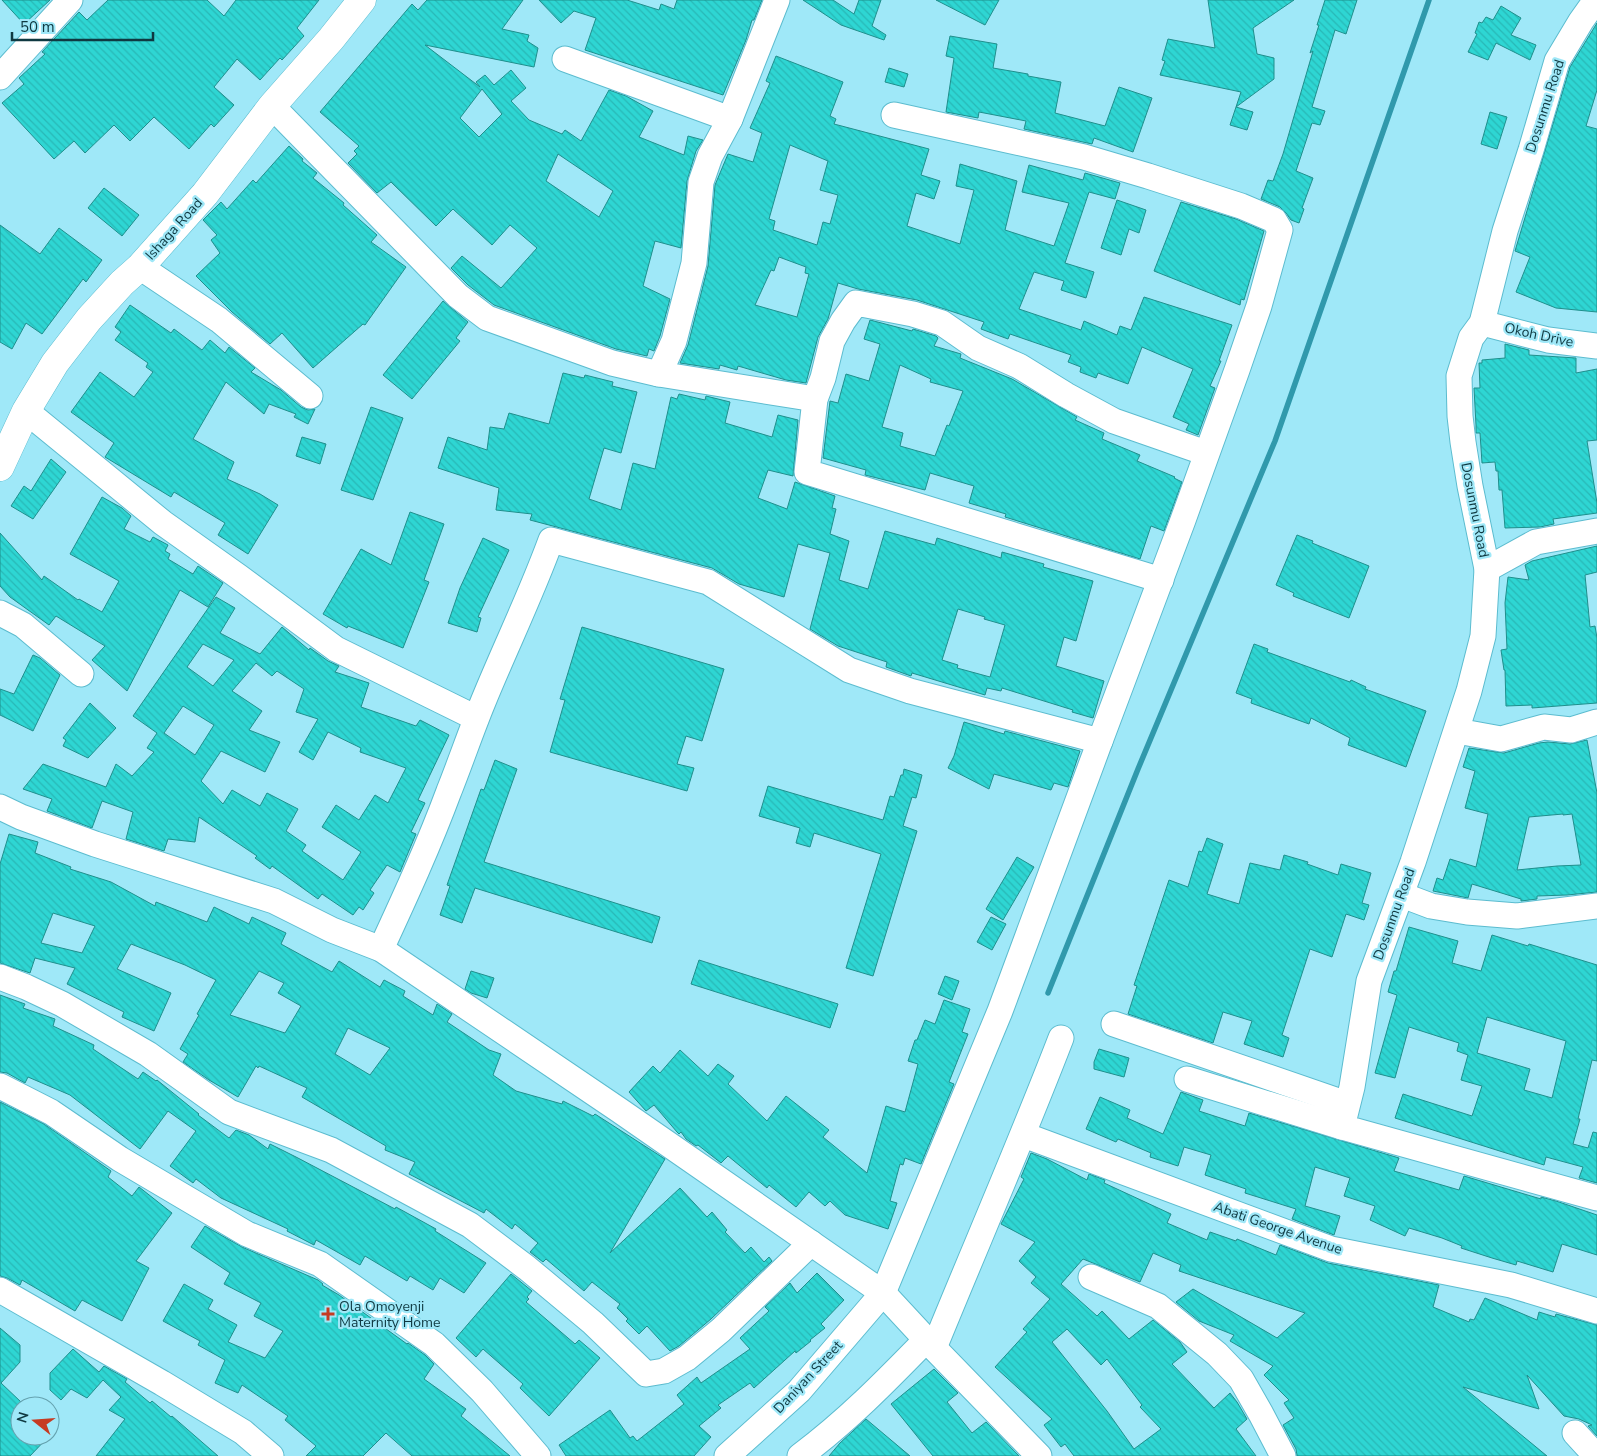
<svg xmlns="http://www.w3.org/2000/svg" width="1597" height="1456" font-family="'Nunito Sans',sans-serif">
<defs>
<pattern id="building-back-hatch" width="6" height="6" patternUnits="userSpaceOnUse" patternTransform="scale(1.25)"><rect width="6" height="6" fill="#2ed6d3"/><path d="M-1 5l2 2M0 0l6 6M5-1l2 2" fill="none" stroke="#28b8b6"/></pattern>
</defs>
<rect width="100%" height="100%" fill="#9fe8f8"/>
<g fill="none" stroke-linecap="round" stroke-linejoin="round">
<!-- stream -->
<path stroke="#3099ac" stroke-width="5.5" d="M1048,993L1138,769L1275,441L1429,0"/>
</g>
<!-- building -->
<g fill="url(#building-back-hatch)" stroke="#1f8f8c" fill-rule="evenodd">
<path d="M2,0H50L24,24Z"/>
<path d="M108,0H207L224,16L236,0H319L297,28L304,36L282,60L280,58L260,80L237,59L214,87L234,105L214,127L211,124L189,149L154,117L130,141L114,125L85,153L74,141L54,159L2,103L24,84L19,78L45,54L42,52L79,12L87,20Z"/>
<path d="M427,0H523L502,29L529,35L527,41L538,48L534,67L425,45L480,87L476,82L485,75L494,85L511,70L526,88L511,101L529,120L562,134L565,130L581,141L609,90L626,96L653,111L639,137L684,155L688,136L703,140L696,151L687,181L681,248L655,241L643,286L670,299L660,336L654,351L649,349L647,356L616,349L494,305L468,285L451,268L462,256L501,288L537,248L510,225L492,245L453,209L436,226L391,182L377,193L348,163L357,154L354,151L359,146L320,112L412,4L418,10ZM482,89L502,114L479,137L460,118ZM558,154L613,191L599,217L546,181Z"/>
<path d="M539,0H627L659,10L661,4L674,9L677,0H762L754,20H752L746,40L723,95L585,50L596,18L574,11L561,23Z"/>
<path d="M803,0H833L854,14L859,0H881L872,26L886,35L884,40L841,25Z"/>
<path d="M936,0H999L985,25Z"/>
<path d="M1208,0H1294L1253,28L1257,54L1274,58V79L1236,107L1253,112L1247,130L1230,125L1241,92L1160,75L1165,61L1162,60L1168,39L1215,48Z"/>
<path d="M1325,0H1357L1346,34L1335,30L1312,107L1325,111L1320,125L1312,123L1296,171L1313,178L1302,208L1304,209L1299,223L1291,220L1286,213L1280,207L1261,199L1268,180L1273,181L1283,154L1313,51L1310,53L1319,25H1317Z"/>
<path d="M1501,6L1521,18L1511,35L1536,45L1530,60L1496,43L1488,60L1468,52L1477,34L1475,33L1479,22L1482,23L1486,17L1493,20Z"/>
<path d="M1597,23V90L1586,126L1597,129V312L1556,308L1516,292L1530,257L1515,251L1570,67Z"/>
<path d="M950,36L997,44L993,68L1028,74V76L1061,82L1055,113L1105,126L1119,87L1152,98L1133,152L1094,138L1092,144L1024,129L1026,121L979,112L978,118L946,112L954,58L946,56Z"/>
<path d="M776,56L843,82L830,116L836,119L834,124L929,149L921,175L940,181L934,199L916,193L907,226L960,244L974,190L956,186L960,164L1017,181L1005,230L1054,246L1069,203L1022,192L1029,165L1083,180L1085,173L1120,183L1115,199L1089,192L1065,263L1094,272L1086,298L1061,290L1064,281L1034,272L1019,309L1081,330L1084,321L1117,335L1120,326L1131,330L1144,297L1232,325L1219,361H1221L1210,386L1215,388L1198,435L1186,430L1189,424L1173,417L1193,369L1142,347L1128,384L1098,373L1096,378L1080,372L1081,367L1068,362L1071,355L1010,334L1008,339L981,329L984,322L917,300L858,289L838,283L828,319L818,337L806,383L786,380L738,366L737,370L720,365L719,369L680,363L688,345L708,266L715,185L728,154L753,162L762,133L750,128L770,83L766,81ZM790,145L828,161L820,190L838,195L830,224L823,222L817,245L773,230L775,221L769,219ZM779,257L806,267L805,273L809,274L797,317L755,305L771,270L774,271Z"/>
<path d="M889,68L908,74L904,87L885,82Z"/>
<path d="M1490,112L1507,117L1497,149L1481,144Z"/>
<path d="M289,146L303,159L302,161L317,173L313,178L344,203L343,205L377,235L371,242L406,267L365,325L363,324L313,368L282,333L270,344L232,312L196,276L220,253L211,240L217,235L203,220L221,202L227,209L253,180L256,183Z"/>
<path d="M104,188L139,215L122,236L88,208Z"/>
<path d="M1117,200L1146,210L1139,233L1129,229L1121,255L1101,248Z"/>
<path d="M1181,202L1236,219L1264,231L1244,300L1241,299L1240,305L1154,271Z"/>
<path d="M0,225L40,254L59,228L102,260L86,282L83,279L42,334L26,323L12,349L0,342Z"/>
<path d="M443,301L468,322L456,338L460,341L412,399L383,375Z"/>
<path d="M130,305L171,333L174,329L202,350L210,340L225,353L229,347L255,368L251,372L281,390L301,407L308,410L315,409L308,424L294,417L296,414L269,404L264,414L226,382L193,439L234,462L227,479L260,494L278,505L248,554L218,535L225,523L174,492L171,497L105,457L114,443L71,412L100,372L134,397L153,372L146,367L148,363L115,340L121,332L115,327Z"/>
<path d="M870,320L912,331L913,329L936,336L938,338L934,346L961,354L960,358L1012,379L1077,417L1075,420L1104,433L1102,439L1140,455L1137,461L1175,477L1174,478L1182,482L1164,531L1151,526L1140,559L1005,517L1006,514L969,503L974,486L930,473L925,490L865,475L866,470L823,458L830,401L838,403L846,374L869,381L880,344L864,339ZM900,365L931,379L930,382L963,391L949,426L947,425L935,456L900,446L903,433L882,427Z"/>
<path d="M1505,344L1529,350V355L1576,358V373L1597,369V440L1587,441L1597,503V513L1553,519L1554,524L1540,527L1505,528L1502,490H1499L1498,471H1496L1495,462L1482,463L1480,433H1476V425L1474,388H1480L1479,363H1482V360L1505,358Z"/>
<path d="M563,373L584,378L585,375L613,382L612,386L637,392L621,453L604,448L589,499L621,510L633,463L655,469L671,397L677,399L679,394L705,400L706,396L730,402L725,423L772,437L778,415L798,420L793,476L768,470L758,498L787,509L795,482L835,496L832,508L836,509L830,534L849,541L839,580L868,589L885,531L935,545L937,538L1001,558L1002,552L1044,564L1043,567L1093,581L1076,641L1064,637L1056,666L1104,681L1093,718L1072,712L1073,710L1002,688L1001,691L987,688L985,695L912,673L911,676L886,667L887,662L838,646L810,629L830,553L798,544L784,597L739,584L712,568L530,520L532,514L496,510L499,488L438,468L448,437L487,450L490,427L504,429L509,413L549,424ZM958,609L985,617L984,619L1005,625L990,677L957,668L958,665L942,660Z"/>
<path d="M371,407L403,418L373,500L341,490Z"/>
<path d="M302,437L326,444L320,464L296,456Z"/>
<path d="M51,459L66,472L33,519L11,506L24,486L31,491Z"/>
<path d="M102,497L122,508L131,516L124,529L150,542L153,537L168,545L165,551L170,554L168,559L193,574L198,566L223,583L208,607L180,590L127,691L92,660L105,646L56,616L49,625L10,597L0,586V533L42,580L44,576L78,600L79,599L102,612L119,581L70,554Z"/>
<path d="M410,512L444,524L424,580L429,582L403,648L348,626L347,628L323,614L361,549L391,565Z"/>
<path d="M1297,535L1313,541L1312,543L1369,566L1349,618L1293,596L1294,593L1276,585Z"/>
<path d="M483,538L509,550L478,617L481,618L477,632L448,623L460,588Z"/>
<path d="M1597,546V572L1585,575L1590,627L1595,626L1597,638V703L1532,708V705L1506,706L1505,670H1504L1501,650L1507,649L1505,603L1508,577L1529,580L1525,565L1532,561Z"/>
<path d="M216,597L235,608L220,633L260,654L282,627L309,650L310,648L328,661L339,666L335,672L369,683L361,707L416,726L420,720L449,735L418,800L425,803L411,832L416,834L400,872L387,865L370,890L374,893L363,910L359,907L353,915L322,894L318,899L272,866L270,869L255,858L257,856L199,817L195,842L168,839L164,851L126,839L133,812L102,801L92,828L47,811L52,799L23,789L43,764L106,787L116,764L132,776L154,752L147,748L157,733L133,716ZM203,644L234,660L213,686L187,667ZM256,663L272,676L277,671L304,689L296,712L318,719L299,752L313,760L328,732L361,748L360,752L406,768L388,803L375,795L359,820L336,805L322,827L361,852L343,880L302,851L306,845L286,831L298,809L267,793L260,806L232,790L223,804L201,781L221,751L265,772L280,742L249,730L262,711L232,691ZM183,706L214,725L195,755L164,733Z"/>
<path d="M582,627L724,669L702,741L686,736L677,764L694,768L687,791L550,752L565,700L560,699Z"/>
<path d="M1254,644L1268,649L1267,652L1350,682L1351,680L1366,687L1365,689L1426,711L1406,767L1348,745L1350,738L1311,718L1309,724L1251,703L1252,699L1236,693Z"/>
<path d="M33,655L40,658L60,675L33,731L0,715V689L14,694Z"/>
<path d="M90,703L116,728L88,758L63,746L66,740L63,738Z"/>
<path d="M964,722L1004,734L1005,731L1080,751L1068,787L1054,783L1051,790L994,774L989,789L948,768L954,756Z"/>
<path d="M1587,740L1597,793V892L1567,895L1537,896V899L1521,901V899L1472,884L1468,898L1433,891L1437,878L1443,880L1450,859L1476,867L1488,814L1465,808L1475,771L1463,767L1469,748L1504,753L1539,743L1548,742L1570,744ZM1563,814V815L1572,814L1581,865L1557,866L1517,870L1529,817Z"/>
<path d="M495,760L517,769L484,862L660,917L652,943L475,888L462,923L440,915L450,886L447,885L481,789L484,790Z"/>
<path d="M904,769L922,775L916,798L912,797L903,826L917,831L873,976L846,968L881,854L814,833L810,847L796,843L800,828L759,816L768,786L883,820L890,796L894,797L901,775H903Z"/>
<path d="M9,834L38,842L35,853L71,867L70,869L111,882L155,906L156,902L207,922L214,907L249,924L252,917L286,933L281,944L332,972L339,961L380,987L384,980L405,991L403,996L433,1015L437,1004L452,1014L447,1022L489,1050L501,1054L493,1075L516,1091L562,1104L563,1101L593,1116L595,1114L665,1159L610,1253L680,1188L707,1217L712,1212L727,1230L725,1232L745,1253L751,1247L764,1262L769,1257L772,1261L711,1319L679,1346L670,1351L647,1326L639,1334L626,1321L628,1319L617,1308L620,1304L592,1282L584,1291L546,1259L543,1262L530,1252L538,1243L515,1224L512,1229L486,1209L484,1213L409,1174L415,1162L385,1150L386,1146L302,1097L307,1088L259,1066L258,1068L256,1066L238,1097L209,1080L183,1062L188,1054L180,1049L199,1015L197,1014L216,980L185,965L131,944L117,969L171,993L154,1031L122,1017L124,1012L67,984L75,968L35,958L30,973L0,963V864ZM53,913L95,926L82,953L41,943ZM259,971L284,983L278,993L301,1006L285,1033L230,1015ZM348,1028L390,1048L370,1075L335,1054Z"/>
<path d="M1207,838L1223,844L1207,894L1239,904L1250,863L1280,870L1284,855L1308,862L1307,864L1338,875L1341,864L1371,873L1362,903L1369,905L1364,920L1346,914L1332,957L1310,949L1282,1035L1289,1038L1283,1057L1244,1044L1252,1021L1223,1012L1213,1043L1128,1014L1137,986L1134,985L1169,880L1188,887L1199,851L1202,852Z"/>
<path d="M1017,857L1034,867L1003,920L986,909Z"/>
<path d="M991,917L1006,924L992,950L977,942Z"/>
<path d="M1409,927L1458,941L1452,963L1481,971L1492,935L1528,946L1529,944L1597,965V1061L1592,1060L1578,1119H1580L1573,1144L1588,1148L1593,1132L1597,1133V1183L1579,1178L1583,1167L1546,1157L1544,1165L1395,1118L1403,1094L1472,1116L1482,1086L1461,1080L1468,1055L1457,1051L1459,1043L1409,1027L1395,1078L1375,1073L1397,995L1388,992L1394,971H1396ZM1487,1017L1566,1041L1552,1098L1524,1090L1530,1069L1477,1053Z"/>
<path d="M699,960L838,1004L830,1028L691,984Z"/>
<path d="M471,971L494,978L487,998L471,993L465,989Z"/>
<path d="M945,976L959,981L952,1000L938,994Z"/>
<path d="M0,995L25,1004L23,1008L55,1019L53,1026L94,1045L93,1049L138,1079L143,1072L156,1081L157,1080L199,1114L198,1115L229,1138L236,1130L249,1135L268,1149L270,1144L296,1157L395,1209L396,1207L436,1229L435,1231L486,1263L464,1293L440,1278L433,1290L410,1276L407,1281L365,1256L360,1265L316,1240L314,1245L287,1231L288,1229L221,1198L196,1179L193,1183L170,1166L196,1131L168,1111L140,1149L70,1095L28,1077L25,1083L7,1073L0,1072Z"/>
<path d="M944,1000L970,1009L962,1032L968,1034L949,1082L954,1084L921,1164L905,1158L903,1165L900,1164L890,1201L897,1203L888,1229L845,1215L830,1201L825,1206L809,1192L796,1207L769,1185L767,1188L728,1156L721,1163L698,1145L696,1146L686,1139L681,1132L679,1134L677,1132L654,1105L646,1111L629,1092L653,1066L660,1073L680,1050L708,1076L718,1064L734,1076L728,1084L767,1121L786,1096L829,1130L823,1137L867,1173L886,1106L905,1112L918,1064L908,1061L915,1040H917L925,1020L935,1024Z"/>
<path d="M1099,1049L1129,1058L1124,1077L1094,1069V1062Z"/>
<path d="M1181,1092L1203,1100L1199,1111L1245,1126L1249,1113L1399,1158L1394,1171L1459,1190L1464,1176L1541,1199V1197L1556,1201L1597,1215V1255L1562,1244L1553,1272L1517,1261L1516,1265L1492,1258L1461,1248L1462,1246L1442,1238L1409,1228L1405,1236L1370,1220L1375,1206L1344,1196L1350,1178L1315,1167L1305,1206L1340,1216L1334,1235L1292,1219L1296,1209L1245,1193L1246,1189L1205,1175L1211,1155L1184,1147L1178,1166L1150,1157L1151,1153L1118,1139L1116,1142L1086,1129L1100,1097L1130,1110L1127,1118L1163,1134Z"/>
<path d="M0,1102L44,1124L111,1171L108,1177L132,1196L139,1187L172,1213L136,1261L149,1268L122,1321L82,1300L75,1311L22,1280L20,1285L7,1278L0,1276Z"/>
<path d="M1031,1153L1047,1159L1087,1180L1089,1174L1105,1180L1104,1183L1171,1214L1167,1223L1207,1240L1210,1232L1236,1241L1237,1239L1276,1255L1280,1245L1328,1263L1439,1285L1433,1307L1469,1322L1470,1319L1474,1320L1485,1298L1537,1320L1539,1312L1555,1317L1556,1314L1597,1325V1436L1588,1426L1592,1425L1579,1419L1564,1416L1527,1375L1539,1409L1463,1387L1547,1456H1297L1296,1449L1283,1425L1294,1418L1284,1403L1289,1400L1264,1375L1273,1366L1230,1341L1234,1335L1199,1321L1176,1302L1193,1289L1277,1338L1305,1313L1179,1271L1181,1265L1153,1253L1140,1282L1083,1259L1061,1284L1097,1316L1102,1311L1129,1339L1153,1320L1180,1342L1187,1352L1172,1364L1214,1408L1230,1393L1237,1402L1247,1419L1236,1429L1256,1456H1074L1065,1444L1061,1447L1044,1425L1052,1419L995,1367L1027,1332L1023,1329L1050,1299L1031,1283L1036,1277L1019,1261L1035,1242L1001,1224L1024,1179L1021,1177ZM1067,1329L1101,1365L1107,1359L1142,1405L1140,1407L1161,1429L1134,1449L1107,1411L1052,1342Z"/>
<path d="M205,1226L242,1247L318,1280L323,1284L322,1285L339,1295L407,1344L408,1343L425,1355L434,1364L424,1379L466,1409L461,1416L510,1456H412L386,1433L363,1456H306L316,1446L285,1420L288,1416L242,1385L238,1393L215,1383L225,1360L198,1345L200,1341L163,1321L184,1284L213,1300L208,1309L237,1325L228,1342L265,1358L283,1331L254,1316L261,1303L224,1284L230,1273L191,1247Z"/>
<path d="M817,1273L844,1300L821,1324L825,1328L810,1340L811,1341L796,1353L795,1351L754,1388L750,1383L718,1405L721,1408L699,1426L711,1437L694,1456H566L559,1445L610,1410L630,1438L633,1436L637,1441L684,1404L677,1395L697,1377L701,1383L750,1349L740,1338L769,1311L765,1307L790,1283L797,1293Z"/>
<path d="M511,1274L532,1291L527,1297L529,1299L526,1302L575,1344L579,1340L600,1358L549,1416L520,1388L523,1384L483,1349L476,1357L456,1338Z"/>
<path d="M0,1328L20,1345V1362L1,1383L21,1402L20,1436H49L30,1456H0Z"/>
<path d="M73,1349L99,1372L104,1366L127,1379L125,1382L150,1403L152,1401L171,1417L172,1416L218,1456H96L125,1419L109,1410L121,1397L103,1380L87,1398L71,1389L61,1400L50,1390V1373Z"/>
<path d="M934,1369L958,1393L947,1402L972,1433L986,1422L1019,1456H933L891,1404Z"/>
<path d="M866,1419L910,1456H829L840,1443Z"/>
</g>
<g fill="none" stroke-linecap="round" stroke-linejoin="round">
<!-- minor casing -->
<g stroke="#5cbccf" stroke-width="27">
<g id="minor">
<path d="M1596,0L1581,21L1557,61L1531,150L1505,231L1482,323L1471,338L1459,376L1460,416L1463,442L1470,486L1487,569L1483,636L1469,691L1413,862L1369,981L1352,1087L1342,1127L1597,1198"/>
<path d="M565,59L730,119"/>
<path d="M0,77L70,0"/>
<path d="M272,106L458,296L487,318L612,363L659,374L815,399"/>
<path d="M140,267L219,320L310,396"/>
<path d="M1482,323L1548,340L1597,346"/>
<path d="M659,374L674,341L694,263L701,182L710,156L730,119L777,0"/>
<path d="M26,411L163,523L239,577L336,649L476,718"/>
<path d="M1487,569L1536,542L1597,531"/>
<path d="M1161,580L807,472L815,399L823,378L832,341L843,321L856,303L913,314L942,323L978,348L1019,366L1066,395L1114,421L1206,453"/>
<path d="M0,613L23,625L81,674"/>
<path d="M1457,731L1501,739L1544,727L1571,730L1597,722"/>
<path d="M0,807L21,817L95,844L274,901L332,930L381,949L619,1110L883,1293L934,1348L1039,1456"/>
<path d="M1402,895L1431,906L1467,912L1517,916L1597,906"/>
<path d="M381,949C405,897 429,845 449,791C461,761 471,731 483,702C505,648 531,595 551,540L708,582L849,670L910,691L1100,741L1183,520L1237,370L1259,306L1280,230L1274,220L1241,206L1148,176L1084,157L894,115"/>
<path d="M0,977L26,987L62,1004L148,1054L229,1112L331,1150L470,1225L527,1268L593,1323L646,1374L664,1371L687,1358L721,1330L811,1243"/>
<path d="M1114,1024L1347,1104"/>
<path d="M1187,1079L1342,1127"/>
<path d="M0,1086L51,1112L120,1159L247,1234L320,1264L434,1344L482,1391L538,1456"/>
<path d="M1024,1135L1331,1249L1511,1285L1597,1311"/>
<path d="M1091,1277L1158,1306L1217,1354L1241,1379L1261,1414L1283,1456"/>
<path d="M0,1290L162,1383L243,1432L271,1456"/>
<path d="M934,1348C976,1245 1021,1142 1061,1038"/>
<path d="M1575,1433L1596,1456"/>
<path d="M727,1456L799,1391L883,1293L1000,1011L1100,741"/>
<path d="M800,1456C846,1422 886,1381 926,1340"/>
</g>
</g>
<!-- major casing -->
<g stroke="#5cbccf" stroke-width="29">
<path id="major" d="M0,467L26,411L55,363L89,319L122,283L140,267L205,194L272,106L331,39L362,0"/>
</g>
<!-- minor -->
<use href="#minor" stroke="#fff" stroke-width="25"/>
<!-- major -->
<use href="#major" stroke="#fff" stroke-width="28"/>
</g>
<!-- markers -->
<path fill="#c63b22" stroke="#9fe8f8" stroke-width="2" d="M325.5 1306.5h5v5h5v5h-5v5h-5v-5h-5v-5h5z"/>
<g text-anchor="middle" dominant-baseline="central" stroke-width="4.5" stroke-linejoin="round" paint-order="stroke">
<!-- street labels -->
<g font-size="14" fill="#0f3941" stroke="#9fe8f8">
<text transform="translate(1545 106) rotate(-72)">Dosunmu Road</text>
<text transform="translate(174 229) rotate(-48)">Ishaga Road</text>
<text transform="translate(1539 335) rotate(12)">Okoh Drive</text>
<text transform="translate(1475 510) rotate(79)">Dosunmu Road</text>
<text transform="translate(1394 914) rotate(-70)">Dosunmu Road</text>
<text transform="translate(1278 1228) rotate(19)">Abati George Avenue</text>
<text transform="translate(808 1377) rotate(-47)">Daniyan Street</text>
</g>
<!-- poi labels -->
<g font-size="14" fill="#0f3941" stroke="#9fe8f8" text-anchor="start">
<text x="339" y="1306">Ola Omoyenji<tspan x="339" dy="16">Maternity Home</tspan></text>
</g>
</g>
<!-- north arrow -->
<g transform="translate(35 1421) rotate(287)"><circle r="24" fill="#9fe8f8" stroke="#65a2af"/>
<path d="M0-4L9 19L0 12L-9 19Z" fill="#c63b22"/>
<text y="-8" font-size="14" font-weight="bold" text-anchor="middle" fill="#0f3941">N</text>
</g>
<!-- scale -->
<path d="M12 32v8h141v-8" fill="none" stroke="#0f3941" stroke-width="2.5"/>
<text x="20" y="32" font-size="15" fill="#0f3941" stroke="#9fe8f8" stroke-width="4" paint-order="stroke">50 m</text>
</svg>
